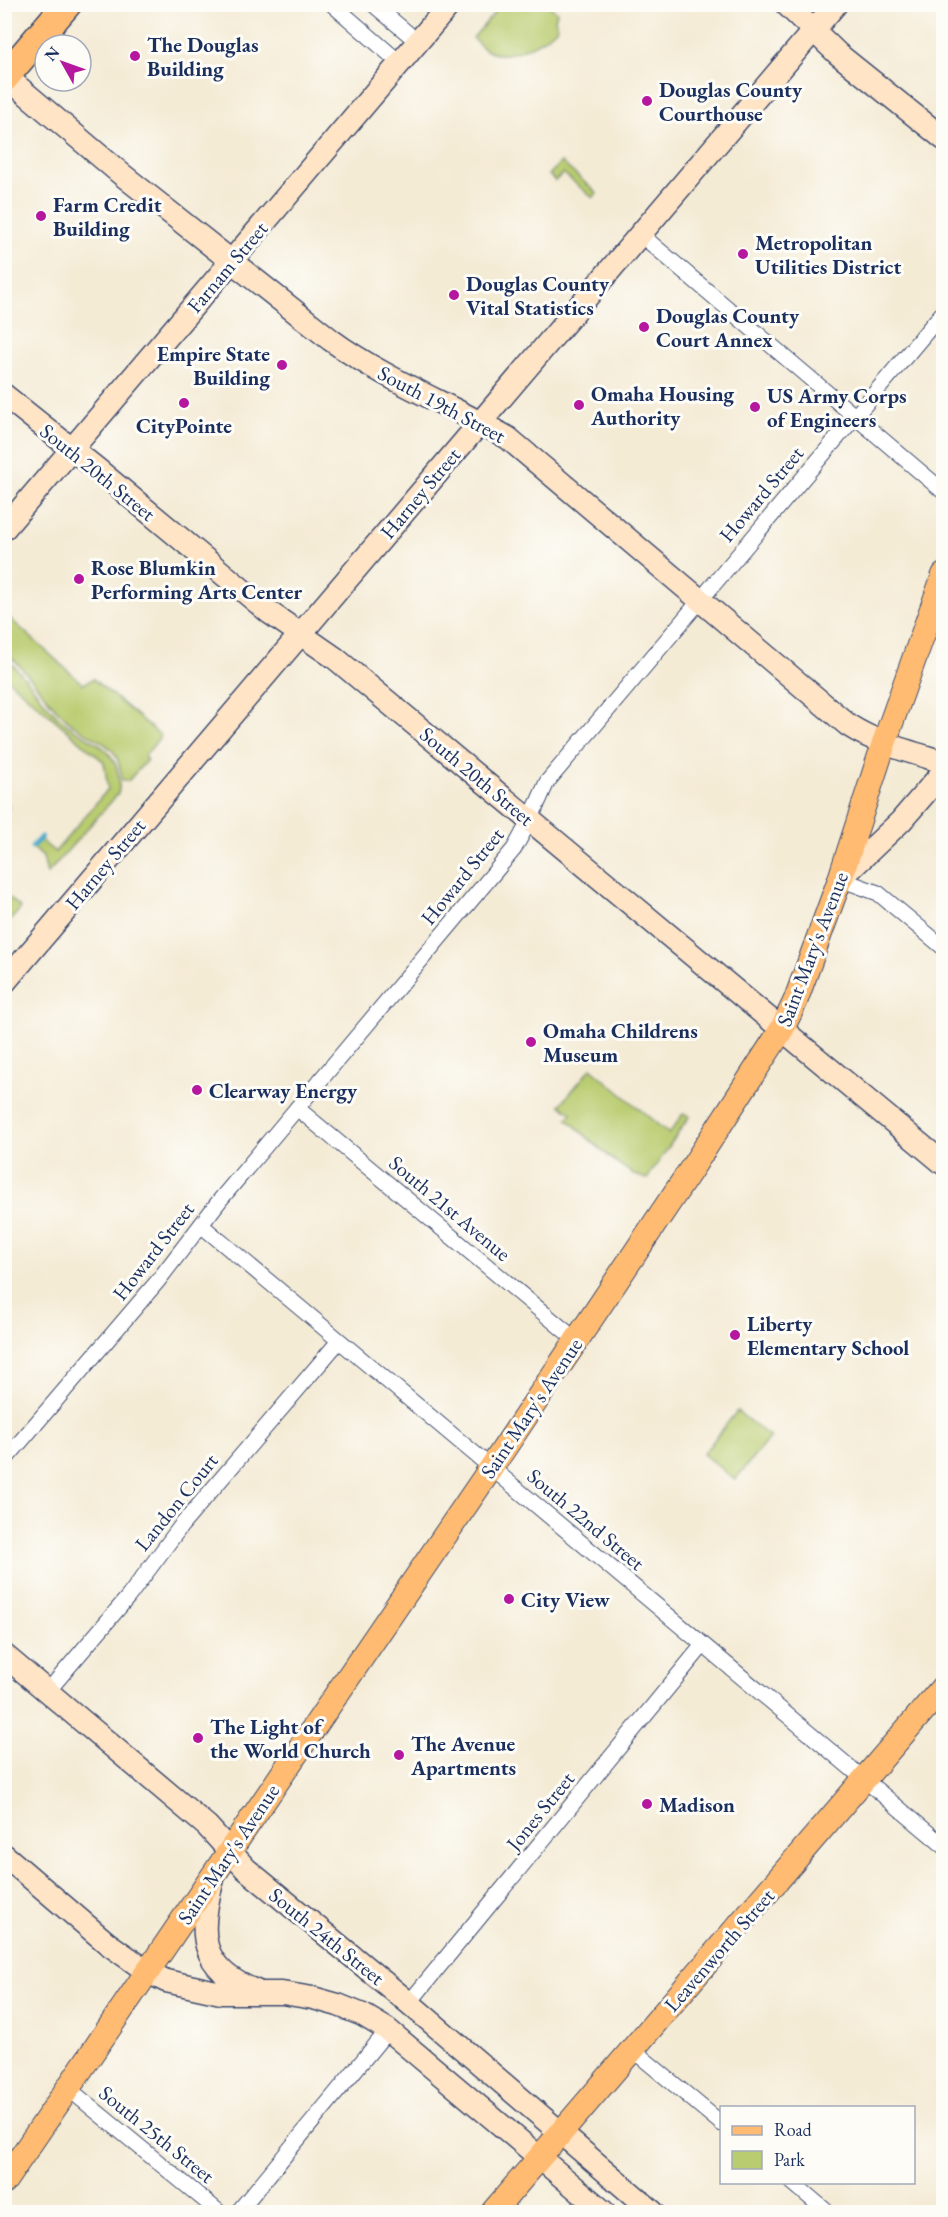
<svg xmlns="http://www.w3.org/2000/svg" width="948" height="2217" font-family="'EB Garamond',serif">
<rect width="100%" height="100%" fill="#fdfcf7"/>
<filter id="ink" filterUnits="userSpaceOnUse"><feTurbulence type="fractalNoise" baseFrequency=".0167" numOctaves="2"/><feDisplacementMap in="SourceGraphic" scale="12" xChannelSelector="R" yChannelSelector="G"/><feConvolveMatrix kernelMatrix="1 2 1 2 8 2 1 2 1" color-interpolation-filters="sRGB"/></filter>
<filter id="wash" filterUnits="userSpaceOnUse"><feTurbulence type="fractalNoise" baseFrequency=".008" numOctaves="4" result="noise"/><feDisplacementMap in="SourceGraphic" scale="24" xChannelSelector="R" yChannelSelector="G"/><feGaussianBlur stdDeviation="1.35" result="paint"/><feColorMatrix in="noise" values="0 0 0 0 0 0 0 0 0 0 0 0 0 0 0 0 0 1.4 0 .05"/><feComposite in="paint" operator="in"/></filter>
<g filter="url(#wash)">
<rect width="100%" height="100%" fill="#f4ebd5"/>
<!-- green -->
<g fill="#b9cc6f" stroke="#6a7e66" stroke-width="1.5">
<path d="M501,5H548L557,12L555,20L558,27C545,41 508,62 488,51C482,48 477,42 473,38Z"/>
<path d="M561,162L597,193L593,198L563,173L555,181L549,175Z"/>
<path d="M5,614L83,684L93,679L161,736L144,757L147,760L128,781H122C121,772 120,762 115,754C107,742 90,737 78,728C48,707 33,675 5,652Z"/>
<path d="M4,657C28,676 41,703 64,722C77,734 104,743 112,758C118,767 121,783 118,794L47,874L43,857L33,848L40,840L55,852L108,789L104,762L5,677Z"/>
<path d="M5,894L21,908L5,927Z"/>
<path d="M591,1068L669,1134L683,1114L688,1115L689,1117L647,1179C624,1175 586,1135 567,1119L572,1113L560,1105Z"/>
<path d="M737,1411L770,1437L735,1480L703,1454Z"/>
</g>
<g fill="none" stroke-linecap="round" stroke-linejoin="round">
<!-- stream -->
<g stroke="#4daecc" stroke-width="5">
<path d="M4,810L7,807"/>
<path d="M32,847L41,837"/>
</g>
</g>
</g>
<g filter="url(#ink)">
<g fill="none" stroke-linecap="round" stroke-linejoin="round">
<!-- street casing -->
<g stroke="#3c4b70" stroke-width="17">
<g id="street">
<path d="M332,4L400,63"/>
<path d="M373,4L418,42"/>
<path d="M640,234L944,492"/>
<path d="M840,879L878,893L944,948"/>
<path d="M297,1108L576,1340"/>
<path d="M201,1225L944,1846"/>
<path d="M4,1461L157,1282L220,1200L514,849L530,820L547,782L944,311"/>
<path d="M48,1691L128,1597L181,1526L339,1341"/>
<path d="M409,2003L703,1645"/>
<path d="M633,2050L722,2124"/>
<path d="M69,2089L219,2212"/>
<path d="M792,2182L827,2212"/>
<path d="M238,2212L388,2030"/>
</g>
</g>
<!-- secondary casing -->
<g stroke="#3c4b70" stroke-width="25">
<g id="secondary">
<path d="M786,4L838,54L944,139"/>
<path d="M4,75L120,173L331,340C384,379 451,405 508,438L848,725C877,744 911,752 944,762"/>
<path d="M4,395L97,469L270,613L335,658L944,1164"/>
<path d="M4,529L450,4"/>
<path d="M840,879L901,821L944,771"/>
<path d="M4,983L836,4"/>
<path d="M4,1655L207,1826L246,1869L409,2003L653,2212"/>
<path d="M4,1855L107,1943L148,1972L166,1981L221,1993H282L313,1998L338,2005L363,2015L388,2030L604,2212"/>
<path d="M213,1879C198,1932 198,1969 256,1991"/>
</g>
</g>
<!-- primary casing -->
<g stroke="#3c4b70" stroke-width="26">
<g id="primary">
<path d="M4,2182L491,1468L690,1171L782,1029L795,1002L840,879L884,743L944,575"/>
<path d="M493,2212L944,1686"/>
</g>
</g>
<!-- highway casing -->
<g stroke="#3c4b70" stroke-width="31">
<path id="highway" d="M4,78L67,4"/>
</g>
<!-- street -->
<use href="#street" stroke="#fff" stroke-width="15"/>
<!-- secondary -->
<use href="#secondary" stroke="#ffe4c6" stroke-width="22"/>
<!-- primary -->
<use href="#primary" stroke="#febb71" stroke-width="24"/>
<!-- highway -->
<use href="#highway" stroke="#febb71" stroke-width="28"/>
</g>
</g>
<!-- markers -->
<g fill="#b5179e" stroke="#fdfcf7" stroke-width="2">
<circle cx="135" cy="56" r="6"/>
<circle cx="647" cy="101" r="6"/>
<circle cx="41" cy="216" r="6"/>
<circle cx="743" cy="254" r="6"/>
<circle cx="454" cy="295" r="6"/>
<circle cx="644" cy="327" r="6"/>
<circle cx="282" cy="365" r="6"/>
<circle cx="184" cy="403" r="6"/>
<circle cx="579" cy="405" r="6"/>
<circle cx="755" cy="407" r="6"/>
<circle cx="79" cy="579" r="6"/>
<circle cx="531" cy="1042" r="6"/>
<circle cx="197" cy="1090" r="6"/>
<circle cx="735" cy="1335" r="6"/>
<circle cx="509" cy="1599" r="6"/>
<circle cx="198" cy="1738" r="6"/>
<circle cx="399" cy="1755" r="6"/>
<circle cx="647" cy="1804" r="6"/>
</g>
<g text-anchor="middle" dominant-baseline="central" stroke-width="6" stroke-linejoin="round" paint-order="stroke">
<!-- poi labels -->
<g font-size="21" font-weight="bold" fill="#1b2f5e" stroke="#fdfcf7" text-anchor="start">
<text x="147" y="44">The Douglas<tspan x="147" dy="24">Building</tspan></text>
<text x="659" y="89">Douglas County<tspan x="659" dy="24">Courthouse</tspan></text>
<text x="53" y="204">Farm Credit<tspan x="53" dy="24">Building</tspan></text>
<text x="755" y="242">Metropolitan<tspan x="755" dy="24">Utilities District</tspan></text>
<text x="466" y="283">Douglas County<tspan x="466" dy="24">Vital Statistics</tspan></text>
<text x="656" y="315">Douglas County<tspan x="656" dy="24">Court Annex</tspan></text>
<text x="270" y="353" text-anchor="end">Empire State<tspan x="270" dy="24">Building</tspan></text>
<text x="591" y="393">Omaha Housing<tspan x="591" dy="24">Authority</tspan></text>
<text x="767" y="395">US Army Corps<tspan x="767" dy="24">of Engineers</tspan></text>
<text x="184" y="425" text-anchor="middle">CityPointe</text>
<text x="91" y="567">Rose Blumkin<tspan x="91" dy="24">Performing Arts Center</tspan></text>
<text x="543" y="1030">Omaha Childrens<tspan x="543" dy="24">Museum</tspan></text>
<text x="209" y="1090">Clearway Energy</text>
<text x="747" y="1323">Liberty<tspan x="747" dy="24">Elementary School</tspan></text>
<text x="521" y="1599">City View</text>
<text x="210" y="1726">The Light of<tspan x="210" dy="24">the World Church</tspan></text>
<text x="411" y="1743">The Avenue<tspan x="411" dy="24">Apartments</tspan></text>
<text x="659" y="1804">Madison</text>
</g>
<!-- street labels -->
<g font-size="21" fill="#1b2f5e" stroke="#fdfcf7">
<text transform="translate(227 267) rotate(-50)">Farnam Street</text>
<text transform="translate(442 404) rotate(28)">South 19th Street</text>
<text transform="translate(98 472) rotate(39)">South 20th Street</text>
<text transform="translate(420 493) rotate(-50)">Harney Street</text>
<text transform="translate(761 494) rotate(-50)">Howard Street</text>
<text transform="translate(477 776) rotate(40)">South 20th Street</text>
<text transform="translate(105 864) rotate(-50)">Harney Street</text>
<text transform="translate(462 876) rotate(-51)">Howard Street</text>
<text transform="translate(812 949) rotate(-69)">Saint Mary's Avenue</text>
<text transform="translate(450 1208) rotate(40)">South 21st Avenue</text>
<text transform="translate(153 1251) rotate(-52)">Howard Street</text>
<text transform="translate(531 1408) rotate(-56)">Saint Mary's Avenue</text>
<text transform="translate(176 1502) rotate(-51)">Landon Court</text>
<text transform="translate(586 1519) rotate(40)">South 22nd Street</text>
<text transform="translate(540 1811) rotate(-51)">Jones Street</text>
<text transform="translate(228 1854) rotate(-56)">Saint Mary's Avenue</text>
<text transform="translate(327 1936) rotate(39)">South 24th Street</text>
<text transform="translate(719 1950) rotate(-49)">Leavenworth Street</text>
<text transform="translate(157 2134) rotate(39)">South 25th Street</text>
</g>
</g>
<!-- margin -->
<rect width="948" height="2217" fill="none" stroke="#fdfcf7" stroke-width="24"/>
<!-- legend -->
<rect x="720" y="2106" width="195" height="78" fill="#fdfcf7" stroke="#a3aaba" stroke-width="1.5"/>
<rect x="732" y="2126" width="30" height="9" fill="#febb71" stroke="#a3aaba" stroke-width="1.5"/>
<text x="774" y="2136" font-size="18" fill="#1b2f5e">Road</text>
<rect x="732" y="2151" width="30" height="18" fill="#b9cc6f" stroke="#a3aaba" stroke-width="1.5"/>
<text x="774" y="2166" font-size="18" fill="#1b2f5e">Park</text>
<!-- north arrow -->
<g transform="translate(63 63) rotate(310)"><circle r="28" fill="#fdfcf7" stroke="#a3aaba" stroke-width="1.5"/>
<path d="M0-4.5L10 22L0 15L-10 22Z" fill="#b5179e"/>
<text y="-9" font-size="16" font-weight="bold" text-anchor="middle" fill="#1b2f5e">N</text>
</g>
</svg>
